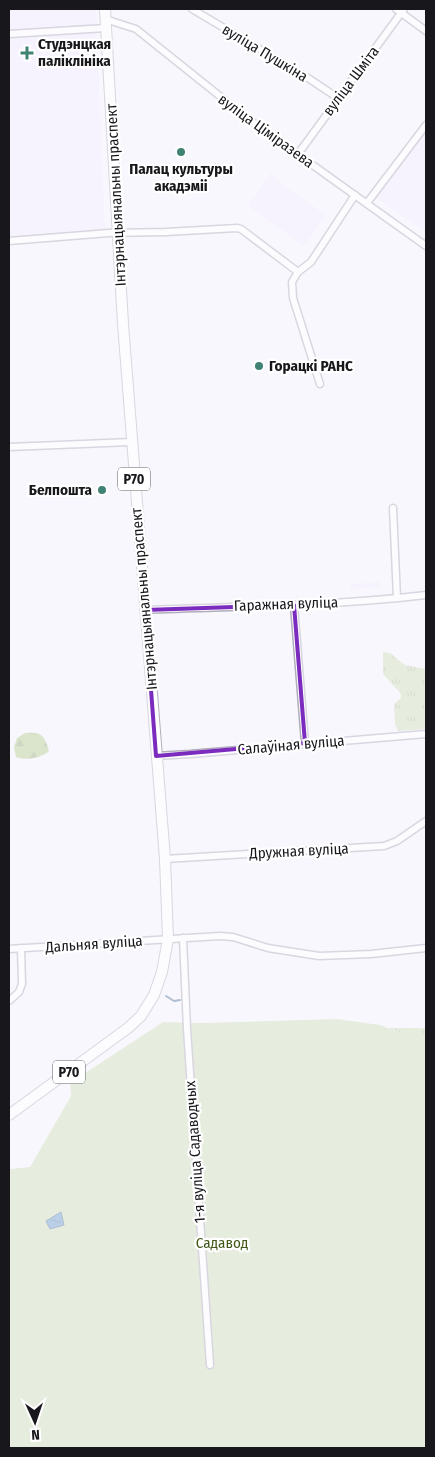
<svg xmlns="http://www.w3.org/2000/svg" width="435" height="1457" font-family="'Fira Sans Condensed',sans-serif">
<defs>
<pattern id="grass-tufts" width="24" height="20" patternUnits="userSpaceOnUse" patternTransform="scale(1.25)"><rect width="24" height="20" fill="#cfe0bb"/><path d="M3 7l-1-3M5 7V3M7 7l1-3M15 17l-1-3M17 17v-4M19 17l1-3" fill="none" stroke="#b1bfa0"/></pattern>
<pattern id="forest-firs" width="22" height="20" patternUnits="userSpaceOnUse" patternTransform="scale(1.25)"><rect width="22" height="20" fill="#b4ce91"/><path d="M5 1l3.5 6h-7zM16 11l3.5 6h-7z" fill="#9ab07c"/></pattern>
<pattern id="water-ripples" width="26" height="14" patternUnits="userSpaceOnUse" patternTransform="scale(1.25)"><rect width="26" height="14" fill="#6e9fce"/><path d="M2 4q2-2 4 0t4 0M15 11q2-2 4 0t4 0" fill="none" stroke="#5981a6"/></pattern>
</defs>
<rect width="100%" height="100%" fill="#f9f7fe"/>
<!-- built -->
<g fill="#f1ecfe">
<path d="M9,9H96L105,229L9,237Z"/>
<path d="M426,130V232L376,198Z"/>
<path d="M271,173L276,177L275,179L326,215L304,246L248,206Z"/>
<path d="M380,582L381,587L351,589V584Z"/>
</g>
<!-- grass -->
<g fill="url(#grass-tufts)">
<path d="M383,652L390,653L405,665L426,669V729L398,731L395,724L394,704L401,698V694L383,674Z"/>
<path d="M388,1028H426V1043Z"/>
</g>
<!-- forest -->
<path fill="url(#forest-firs)" d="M25,733C42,732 44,735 49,751C42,758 25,761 16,757L14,747L17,738Z"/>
<!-- garden -->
<path fill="#cfe0bb" d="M337,1019L380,1025L426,1043V1448H9V1161L10,1169L30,1167L71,1096L70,1083L163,1022L201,1023Z"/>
<!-- water -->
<path fill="url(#water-ripples)" stroke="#547699" d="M61,1212L64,1225L50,1229L46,1221Z"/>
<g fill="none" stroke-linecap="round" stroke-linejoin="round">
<!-- stream -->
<path stroke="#547699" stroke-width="2" d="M166,996L174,1001L180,1000"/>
<!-- street casing -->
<g stroke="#b1adbb" stroke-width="9">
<g id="street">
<path d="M192,9L308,78L338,98"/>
<path d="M396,9L426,31"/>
<path d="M105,19L136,29L251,121L426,246"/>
<path d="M9,34L106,28"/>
<path d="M298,154L404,9"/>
<path d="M367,203L426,125"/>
<path d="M9,241L109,233L166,232L237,228L241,229L298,272"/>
<path d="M320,384L293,298L292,282L298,272L311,262L355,195"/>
<path d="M9,447L131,442"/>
<path d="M393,508L397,598"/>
<path d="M294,605L305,743"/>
<path d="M145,610C239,606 333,606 426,595"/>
<path d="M156,756L190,754L426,734"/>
<path d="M165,859L384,846L397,841L426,821"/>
<path d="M183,938L187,1029L210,1365"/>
<path d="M9,949L220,936L233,937L268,948L319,956L371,954L426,948"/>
<path d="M9,1001L19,992L22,984L21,948"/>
</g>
</g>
<!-- primary casing -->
<g stroke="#b1adbb" stroke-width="12">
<path id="primary" d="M9,1115L128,1028L141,1016L154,995L162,972L168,939L165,859L123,324L105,9"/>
</g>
<!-- street -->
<use href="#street" stroke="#fff" stroke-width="6"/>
<!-- primary -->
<use href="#primary" stroke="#fff" stroke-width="10"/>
</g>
<!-- marked area -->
<path d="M0 0H435V1457H0ZM294,605L305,743L156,756L145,610Z" fill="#f9f7fe" fill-opacity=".55" fill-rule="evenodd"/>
<path fill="none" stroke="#7b2cbf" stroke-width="4" stroke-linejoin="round" d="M294,605L305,743L156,756L145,610Z"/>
<!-- markers -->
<g fill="#408273" stroke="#fff" stroke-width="2">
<path d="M24.5 45.5h5v5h5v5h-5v5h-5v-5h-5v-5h5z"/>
<circle cx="181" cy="152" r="5"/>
<circle cx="259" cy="366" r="5"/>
<circle cx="102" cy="490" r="5"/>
</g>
<g text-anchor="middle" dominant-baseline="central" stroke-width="4.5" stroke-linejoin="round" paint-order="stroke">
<!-- shield labels -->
<g fill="#fff" stroke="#5d5d60" stroke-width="1">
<rect x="118" y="467.5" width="32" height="23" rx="4"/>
<rect x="53" y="1060.5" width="32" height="23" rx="4"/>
</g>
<g font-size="14" font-weight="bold" fill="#18171c">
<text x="134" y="479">Р70</text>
<text x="69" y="1072">Р70</text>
</g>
<!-- poi labels -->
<g font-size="15" font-weight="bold" fill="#18171c" stroke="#fff" text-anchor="start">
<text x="38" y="44">Студэнцкая<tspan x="38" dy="17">паліклініка</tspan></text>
<text x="181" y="169" text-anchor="middle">Палац культуры<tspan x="181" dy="17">акадэміі</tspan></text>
<text x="269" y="366">Горацкі РАНС</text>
<text x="92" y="490" text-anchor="end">Белпошта</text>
</g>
<!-- street labels -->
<g font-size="15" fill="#18171c" stroke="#fff">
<text transform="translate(265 53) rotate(31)">вуліца Пушкіна</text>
<text transform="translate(351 81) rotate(-53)">вуліца Шміта</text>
<text transform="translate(266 131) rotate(36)">вуліца Ціміразева</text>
<text transform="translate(116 195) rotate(-93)">Інтэрнацыянальны праспект</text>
<text transform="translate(144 599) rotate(-95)">Інтэрнацыянальны праспект</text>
<text transform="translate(286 604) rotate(-2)">Гаражная вуліца</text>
<text transform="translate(291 745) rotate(-5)">Салаўіная вуліца</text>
<text transform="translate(299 851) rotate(-3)">Дружная вуліца</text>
<text transform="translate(94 944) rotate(-4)">Дальняя вуліца</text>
<text transform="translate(195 1152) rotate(-94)">1-я вуліца Садаводчых</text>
</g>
<!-- park labels -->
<g font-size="15" fill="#405717" stroke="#fff">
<text x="222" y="1243">Садавод</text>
</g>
</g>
<!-- border -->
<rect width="435" height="1457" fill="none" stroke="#18171c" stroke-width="20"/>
<!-- north arrow -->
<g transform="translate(35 1422) rotate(177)" stroke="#ffffff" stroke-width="4" paint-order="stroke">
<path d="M0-4L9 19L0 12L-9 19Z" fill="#18171c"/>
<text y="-8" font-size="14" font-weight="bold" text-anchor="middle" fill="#18171c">N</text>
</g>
</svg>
